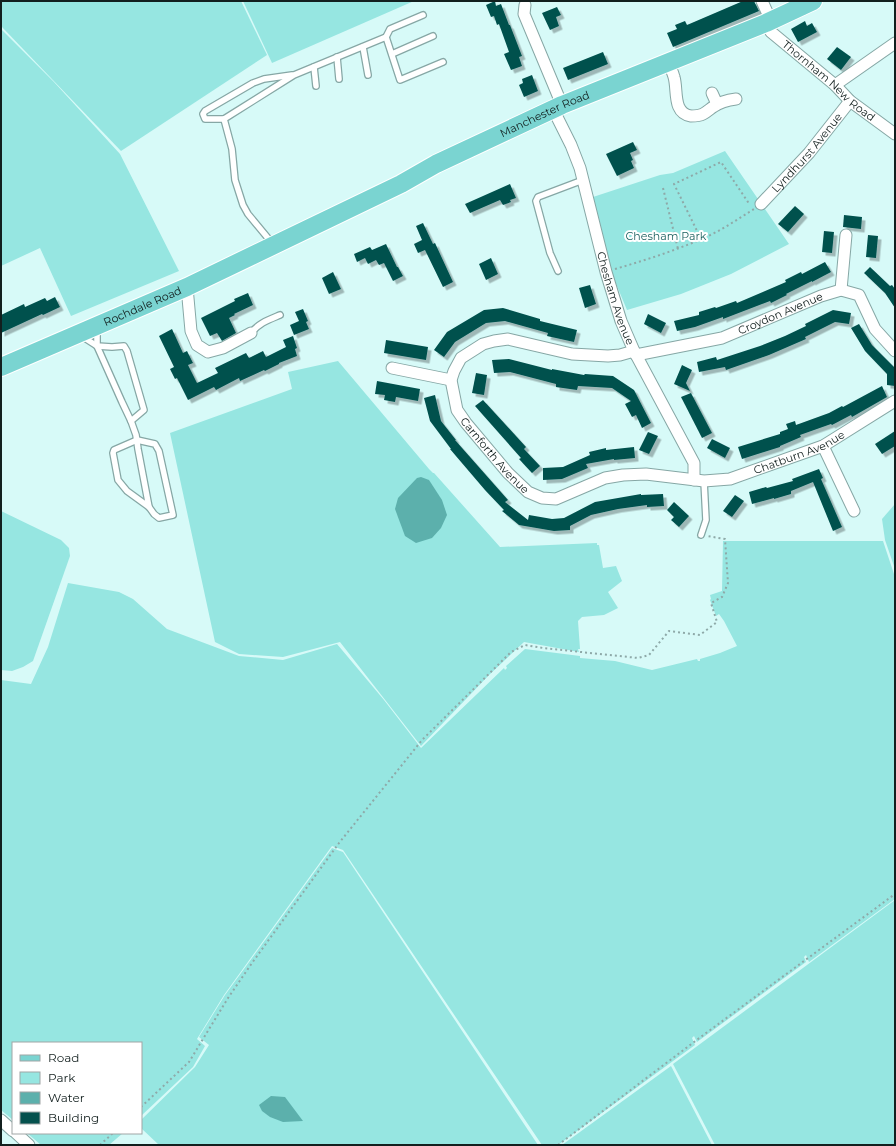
<svg xmlns="http://www.w3.org/2000/svg" width="896" height="1146" font-family="Montserrat,sans-serif">
<defs>
<filter id="shadow"><feDropShadow dx="3.5" dy="3.5" stdDeviation="0" flood-color="#0004"/></filter>
</defs>
<rect width="100%" height="100%" fill="#d7faf8"/>
<!-- green -->
<g fill="#96e6e1">
<path d="M1,1H241L267,55L121,151L1,26Z"/>
<path d="M243,1H414L272,63Z"/>
<path d="M1,29L54,82L120,154L179,271L71,316L40,248L1,266Z"/>
<path d="M725,151L789,244L731,274L681,294L627,310L612,274L599,224L593,197L660,175L673,173Z"/>
<path d="M338,361L429,469L433,473H434L500,547L597,543V545H599L603,568L616,566L622,581L608,592L618,608L604,615L582,617L578,621L580,649H578L579,652L524,642L489,675L421,746L340,642L283,657L239,654L215,642L170,433L292,389L288,372Z"/>
<path d="M895,504V569L885,540L882,519Z"/>
<path d="M1,511L61,540L69,548L70,556L33,661L23,667L12,671L1,670Z"/>
<path d="M723,541H883L895,577V899L809,962L806,955L804,957L806,962L697,1042L694,1036L692,1038L695,1045L558,1145H542L343,850L332,846L224,995L197,1039L205,1046L193,1067L141,1116V1043H13V1120L1,1110V680L31,684L48,647L68,583L119,592L133,599L167,629L239,656L283,660L337,644L384,700L421,748L504,668L505,670L507,668L506,666L525,649L580,656V658L615,661L652,670L697,659L698,661H700V659L720,653L737,646L724,621L719,614L716,616L710,600L711,599L710,595L722,591Z"/>
<path d="M332,848L343,852L538,1145H159L141,1128V1120L195,1067L209,1045L199,1037L225,995Z"/>
<path d="M895,900V1145H715L673,1064Z"/>
<path d="M671,1066L712,1145H562Z"/>
<path d="M27,1133H123L109,1145H41Z"/>
</g>
<!-- water -->
<g fill="#5cb0ac">
<path d="M421,477L429,480L442,500L447,515L441,528L432,538L416,543L405,536L395,509L398,498L417,478Z"/>
<path d="M271,1096L285,1097L303,1121L283,1122L270,1117L262,1111L259,1105Z"/>
</g>
<!-- building -->
<g fill="#05514e" filter="url(#shadow)">
<path d="M495,1L496,6L501,4L509,25H510L522,56L519,57L522,66L511,70L504,54L509,52L499,24L497,25L494,16L491,17L486,5Z"/>
<path d="M743,1H754L759,11L673,47L667,33L677,29L675,25L685,21L687,25Z"/>
<path d="M557,7L561,15L556,17L559,26L550,30L542,13Z"/>
<path d="M805,21L807,26L812,23L817,32L798,42L791,29Z"/>
<path d="M837,47L851,57L841,70L827,59Z"/>
<path d="M603,52L608,64L568,80L563,68Z"/>
<path d="M532,75L538,91L524,97L519,85L523,83L522,79Z"/>
<path d="M633,142L637,150L630,153L633,160L631,161L634,168L617,176L606,154Z"/>
<path d="M510,184L516,198L510,200L511,202L503,205L500,200L470,213L465,204Z"/>
<path d="M795,206L804,214L788,232L778,224Z"/>
<path d="M844,215L862,217L861,229L843,227Z"/>
<path d="M423,223L433,244L435,243L453,282L443,287L425,250L418,253L414,244L422,240L416,226Z"/>
<path d="M824,231L834,232L832,253L822,252Z"/>
<path d="M868,235L878,236L876,258L866,257Z"/>
<path d="M386,244L397,267H398L403,276L393,281L384,263L379,265L376,260L368,264L365,258L357,262L354,254L370,247L372,250Z"/>
<path d="M491,258L498,274L486,280L479,264Z"/>
<path d="M825,262L831,272L812,282V281L786,294L787,295L771,303L770,301L723,319V317L695,327L677,331L674,321L699,315V312L715,307L716,308L736,301L737,303L786,282L785,280L801,272L802,274Z"/>
<path d="M870,267L890,286L892,285L895,289V308L885,293L864,273Z"/>
<path d="M333,272L341,289L329,294L322,278Z"/>
<path d="M590,285L596,304L585,308L579,288Z"/>
<path d="M248,293L253,305L234,314L235,315L229,318L236,333L222,341L217,333L210,336L201,318L235,301L234,299Z"/>
<path d="M55,297L60,307L43,315L42,314L1,333V315L24,304L25,307L45,298L47,301Z"/>
<path d="M503,308L540,319V321L577,330L574,342L547,336L548,333L505,321L486,323L455,342L444,357L434,350L447,332L484,310Z"/>
<path d="M303,309L308,321L306,322L309,329L294,335L290,325L299,321L295,312Z"/>
<path d="M833,310L851,313L849,324L835,322L805,337L806,339L769,355L726,370L725,367L699,372L697,362L716,357L717,360L760,346L785,336L806,326L805,324Z"/>
<path d="M648,314L666,323L661,333L644,324Z"/>
<path d="M859,324L872,345L895,368V386L887,385V374L865,351L851,328Z"/>
<path d="M172,329L183,353L187,351L193,363L188,365L197,383L218,373L215,368L246,353L249,358L263,351L266,357L286,347L283,340L293,336L297,348L295,349L297,356L279,363V364L265,371L264,370L240,381L239,378L216,390L214,387L188,400L177,378L175,379L170,369L174,367L159,336Z"/>
<path d="M386,340L428,347L426,360L384,353Z"/>
<path d="M509,359L552,370V369L584,375L585,374L613,376L634,390L651,423L642,428L636,415L632,417L625,404L631,401L612,388L578,386L577,390L556,387V384L510,372L494,373L492,360Z"/>
<path d="M682,365L692,370L686,383L690,391L674,384Z"/>
<path d="M476,373L487,375L484,395L472,393Z"/>
<path d="M377,381L420,389L418,401L396,397L395,402L384,400L385,395L375,394Z"/>
<path d="M882,386L887,397L852,417L851,415L832,425L831,424L800,435L801,437L780,446V447L742,459L738,447L780,434V432L788,429L786,424L795,421L796,425L829,413L842,406L843,407Z"/>
<path d="M691,393L712,433L702,438L681,397Z"/>
<path d="M435,395L441,421L456,440H455L508,500L505,502L528,520L529,515L552,519L564,518L595,502L641,494V495L663,494L664,506L647,507V505L618,509L591,515L570,526V530L554,531L519,525L502,511L504,510L485,490L450,449H451L430,421L424,398Z"/>
<path d="M483,400L526,447L524,449L540,466L532,473L519,459L521,458L475,406Z"/>
<path d="M895,431V446L882,454L875,444Z"/>
<path d="M648,432L658,436L649,454L639,450Z"/>
<path d="M712,439L730,448L725,458L707,448Z"/>
<path d="M634,447L635,458L614,460V459L586,464L588,468L562,479L543,480V468L563,467L590,455L589,452L606,448V450Z"/>
<path d="M819,469L823,478L821,479L842,527L833,531L813,482L791,491V494L774,499V498L752,504L749,492L766,487L767,488L793,481L792,479Z"/>
<path d="M735,495L744,501L732,517L723,511Z"/>
<path d="M674,502L689,516L679,527L671,520L674,517L667,510Z"/>
</g>
<g fill="none" stroke-linecap="round" stroke-linejoin="round">
<!-- service casing -->
<g stroke="#86a7a5" stroke-width="8">
<g id="service">
<path d="M386,37L390,29L423,15"/>
<path d="M363,47L368,75"/>
<path d="M392,54L433,36"/>
<path d="M337,57L339,79"/>
<path d="M314,67L316,86"/>
<path d="M224,119H205L203,114L205,111L253,83L264,79L292,75"/>
<path d="M272,243L248,214L243,205L235,180L232,149L224,119L294,75L386,37L400,80L443,62"/>
<path d="M558,271L550,253L536,201L538,197L583,180"/>
<path d="M97,329V346L122,402L131,421L136,435L138,449L149,507"/>
<path d="M251,333C259,323 268,320 280,315"/>
<path d="M83,337L97,346L112,347L124,346L127,351L144,410L131,421"/>
<path d="M137,440L155,444L159,451L173,515L159,518L154,514L149,507L127,491L118,480L113,453L114,450Z"/>
<path d="M701,535L706,520L704,481"/>
</g>
</g>
<!-- minor casing -->
<g stroke="#86a7a5" stroke-width="13">
<g id="minor">
<path d="M762,1L771,21"/>
<path d="M525,5L524,14L562,105"/>
<path id="s1" d="M766,23L771,32L835,85L850,101L895,134"/>
<path d="M668,63C670,68 673,72 674,77C678,90 672,113 691,116C695,116 699,116 703,114C707,112 710,109 713,107C720,102 728,100 736,99"/>
<path d="M835,85L895,43"/>
<path d="M712,93L717,104"/>
<path id="s2" d="M553,109L571,145L580,168L606,272L621,321L634,351L694,463V480"/>
<path id="s3" d="M761,204L809,153L850,101"/>
<path d="M187,287L191,331L197,345L208,352L223,348L251,333"/>
<path d="M841,290L846,235"/>
<path id="s4" d="M634,351L620,355L608,356L572,354L508,339L494,341L483,344L461,358L454,371L451,380L457,410L466,423L508,473L528,492L542,498L556,499L605,478L623,475L646,474L704,481L730,479L823,446L895,401"/>
<path id="s5" d="M636,355L722,338L821,296L841,290L859,295L875,329L895,351"/>
<path d="M392,368L451,380"/>
<path d="M823,446L854,511"/>
<path d="M1,1120L13,1131"/>
<path d="M16,1133L29,1145"/>
</g>
</g>
<!-- primary casing -->
<g stroke="#fff" stroke-width="20">
<g id="primary">
<path id="s6" d="M1,367L187,287L401,184L436,164L562,105L766,23L813,1"/>
</g>
</g>
<!-- path -->
<g stroke="#8ea9a8" stroke-width="2" stroke-dasharray="2 3" stroke-linecap="butt">
<path d="M663,188L678,249"/>
<path d="M701,239L674,184L721,162L750,205"/>
<path d="M615,269C646,260 677,250 706,237C722,230 738,219 754,209"/>
<path d="M141,1107L189,1062L228,998L252,963L339,843L414,750L422,740L511,652L525,645L543,648L638,658L649,655L669,631L700,635L717,622L711,603L722,597L728,583L725,539L707,536"/>
<path d="M100,1145L113,1133"/>
<path d="M558,1145L698,1039L895,894"/>
</g>
<!-- service -->
<use href="#service" stroke="#fff" stroke-width="5.5"/>
<!-- minor -->
<use href="#minor" stroke="#fff" stroke-width="11"/>
<!-- primary -->
<use href="#primary" stroke="#7ad4d1" stroke-width="18"/>
</g>
<g text-anchor="middle" dominant-baseline="central" stroke-width="4" stroke-linejoin="round" paint-order="stroke">
<!-- street labels -->
<g font-size="11" fill="#121f1e" stroke="#fff">
<text stroke="none"><textPath href="#s1" startOffset="86">Thornham New Road</textPath></text>
<text stroke="none"><textPath href="#s6" startOffset="600">Manchester Road</textPath></text>
<text stroke="none"><textPath href="#s3" startOffset="69">Lyndhurst Avenue</textPath></text>
<text stroke="none"><textPath href="#s2" startOffset="200">Chesham Avenue</textPath></text>
<text stroke="none"><textPath href="#s6" startOffset="154">Rochdale Road</textPath></text>
<text stroke="none"><textPath href="#s5" startOffset="151">Croydon Avenue</textPath></text>
<text stroke="none"><textPath href="#s4" startOffset="626">Chatburn Avenue</textPath></text>
<text stroke="none"><textPath href="#s4" startOffset="294">Carnforth Avenue</textPath></text>
</g>
<!-- park labels -->
<g font-size="11" fill="#195f5d" stroke="#fff">
<text x="666" y="236">Chesham Park</text>
</g>
</g>
<!-- border -->
<rect width="896" height="1146" fill="none" stroke="#121f1e" stroke-width="4"/>
<!-- legend -->
<rect x="12" y="1042" width="130" height="92" fill="#ffffff" stroke="#a0a5a5"/>
<rect x="20" y="1055" width="20" height="6" fill="#7ad4d1" stroke="#a0a5a5"/>
<text x="48" y="1062" font-size="12" fill="#121f1e">Road</text>
<rect x="20" y="1072" width="20" height="12" fill="#96e6e1" stroke="#a0a5a5"/>
<text x="48" y="1082" font-size="12" fill="#121f1e">Park</text>
<rect x="20" y="1092" width="20" height="12" fill="#5cb0ac" stroke="#a0a5a5"/>
<text x="48" y="1102" font-size="12" fill="#121f1e">Water</text>
<rect x="20" y="1112" width="20" height="12" fill="#05514e" stroke="#a0a5a5"/>
<text x="48" y="1122" font-size="12" fill="#121f1e">Building</text>
</svg>
